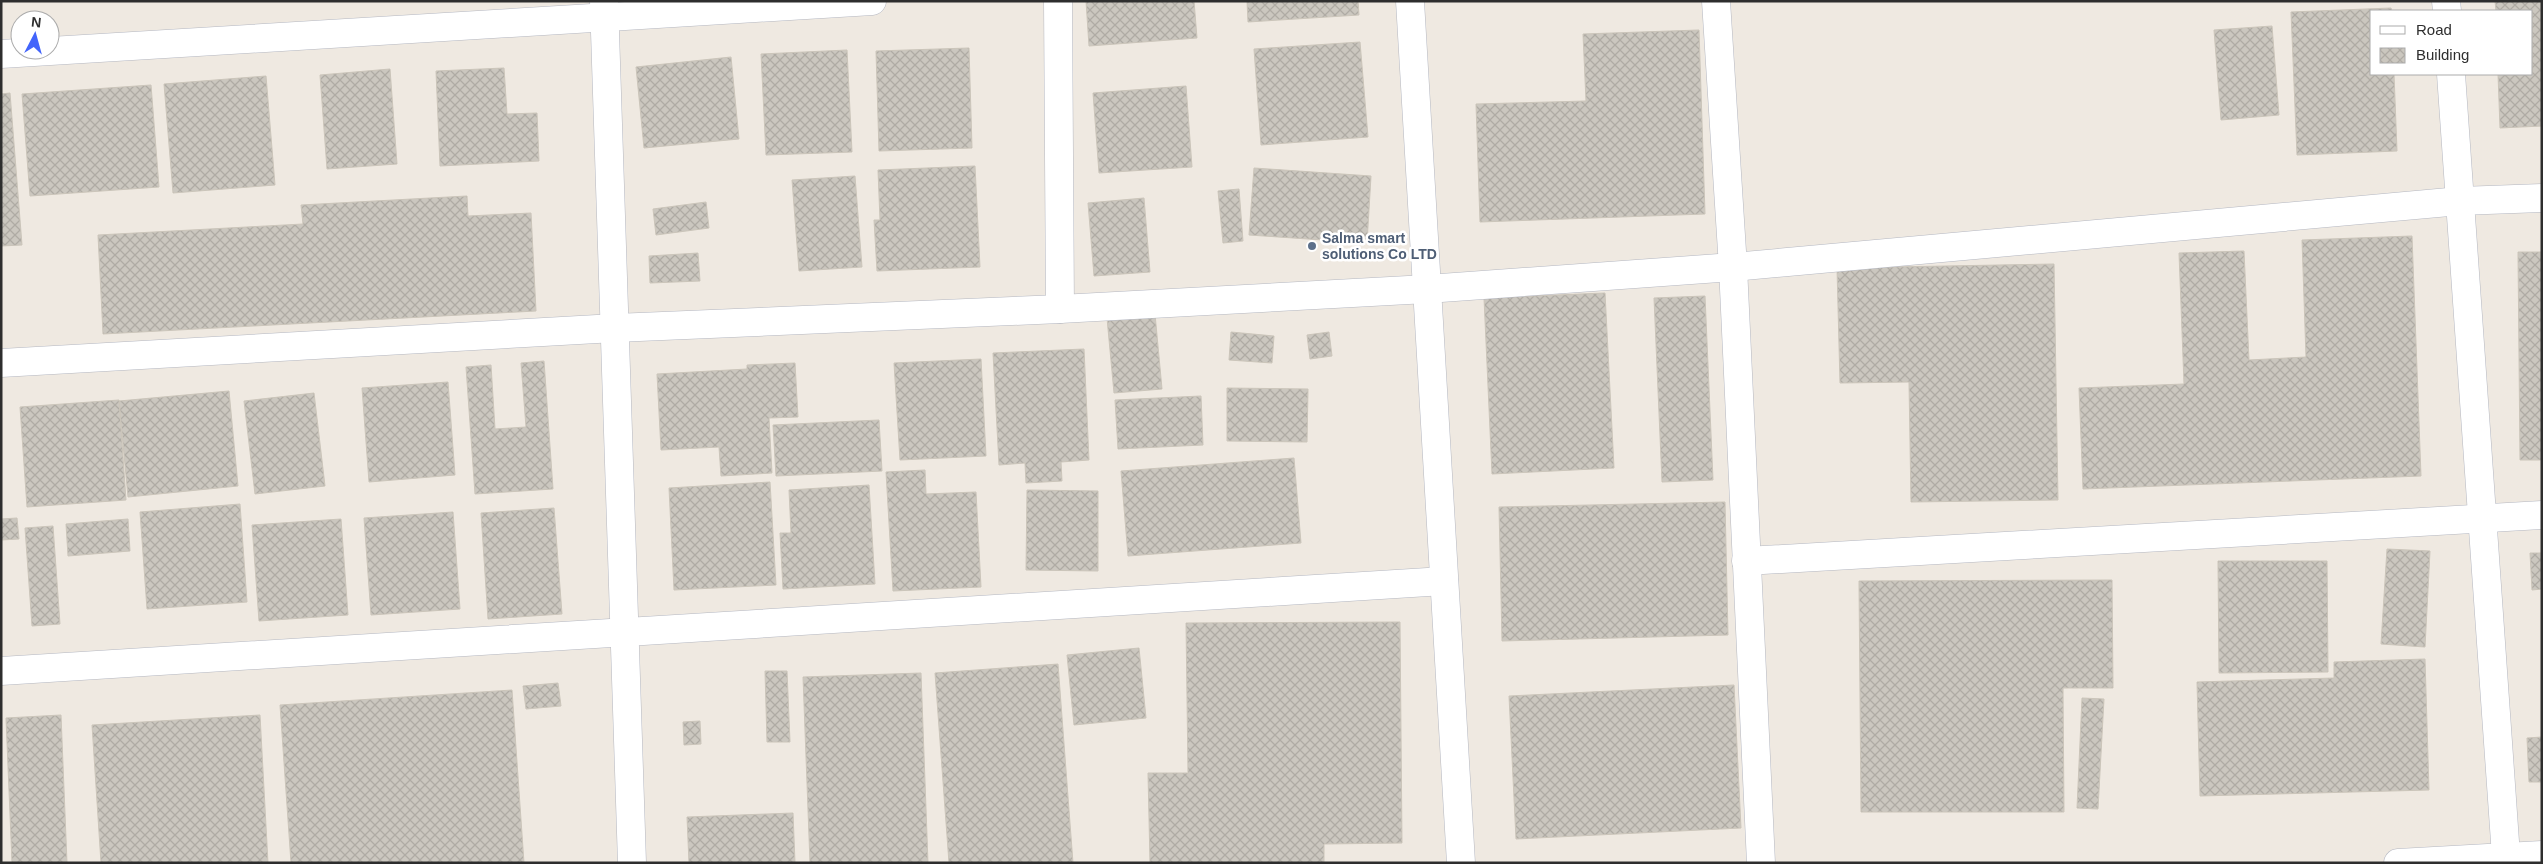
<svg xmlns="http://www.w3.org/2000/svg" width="2543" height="864" font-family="Arial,sans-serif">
<defs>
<pattern id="building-cross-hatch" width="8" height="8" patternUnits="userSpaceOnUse" patternTransform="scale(1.25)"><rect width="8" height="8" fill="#cbc7bf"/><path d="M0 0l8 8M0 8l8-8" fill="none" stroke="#afaba4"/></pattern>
</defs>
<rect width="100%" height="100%" fill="#efe9e1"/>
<!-- building -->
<g fill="url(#building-cross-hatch)" stroke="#cbc5ba">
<path d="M1086,1H1194L1197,38L1089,46Z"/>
<path d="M1247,1H1358L1359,15L1248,22Z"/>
<path d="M2495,1H2541L2542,126L2500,128L2498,74H2532V11H2496Z"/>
<path d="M2391,8L2392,11H2372V74H2394L2397,151L2297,155L2291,12Z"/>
<path d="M2272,26L2279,115L2221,120L2214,30Z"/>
<path d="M1699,30L1705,214L1480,222L1476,104L1586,101L1583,34Z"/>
<path d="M1360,42L1368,137L1261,145L1254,49Z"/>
<path d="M969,48L972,148L879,151L876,51Z"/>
<path d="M847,50L852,152L766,155L761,54Z"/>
<path d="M731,57L739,139L644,148L636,67Z"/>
<path d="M504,68L507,114L537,113L539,161L440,166L436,71Z"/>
<path d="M390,69L397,164L327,169L320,75Z"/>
<path d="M266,76L275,185L173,193L164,84Z"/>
<path d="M151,85L159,187L30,196L22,94Z"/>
<path d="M1186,86L1192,167L1099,173L1093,93Z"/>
<path d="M10,93L22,245L1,246V94Z"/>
<path d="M975,166L980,267L877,271L874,220H880L878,170Z"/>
<path d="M1254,168L1371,176L1367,243L1249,235Z"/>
<path d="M855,176L862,267L799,271L792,180Z"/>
<path d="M1239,189L1243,241L1223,243L1218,191Z"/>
<path d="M467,196L468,216L531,213L536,311L103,334L98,235L303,224L301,205Z"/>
<path d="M1144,198L1150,272L1094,276L1088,203Z"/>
<path d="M706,202L709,228L656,235L653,209Z"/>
<path d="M2412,236L2421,476L2083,489L2079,388L2184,384L2179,253L2244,251L2249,360L2306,357L2302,240Z"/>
<path d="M2518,252H2542V460H2520Z"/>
<path d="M698,253L700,281L650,283L649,256Z"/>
<path d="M2054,264L2058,500L1911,502L1909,382L1840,383L1837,268Z"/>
<path d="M1605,293L1614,468L1492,474L1484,298Z"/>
<path d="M1705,296L1713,480L1662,482L1654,298Z"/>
<path d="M1155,314L1162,389L1114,393L1107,318Z"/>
<path d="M1231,332L1274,336L1272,363L1229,360Z"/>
<path d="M1329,332L1332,356L1310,359L1307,335Z"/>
<path d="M1084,349L1089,460L1061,462L1062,481L1026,483L1025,463L999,465L993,353Z"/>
<path d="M981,359L986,456L900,460L894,363Z"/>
<path d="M544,361L553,489L475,494L466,367L491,365L495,429L526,427L521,363Z"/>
<path d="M795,363L798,417L769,418L772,473L721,476L719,447L661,450L657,374L747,369V365Z"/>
<path d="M448,382L455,475L369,482L362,388Z"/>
<path d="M1227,388L1308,389L1307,442L1227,441Z"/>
<path d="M229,391L238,486L128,497L119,401Z"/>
<path d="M314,393L325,486L255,494L244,401Z"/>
<path d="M1201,396L1203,445L1118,449L1115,400Z"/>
<path d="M119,400L126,500L27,507L20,407Z"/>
<path d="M879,420L882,471L776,476L773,425Z"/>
<path d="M1294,458L1301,543L1128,556L1121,471Z"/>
<path d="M925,470L926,494L976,492L981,587L893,591L886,472Z"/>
<path d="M770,482L776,585L674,590L669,488Z"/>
<path d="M869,485L875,584L783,589L780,533H791L789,490Z"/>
<path d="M1027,490L1098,491V571L1026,570Z"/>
<path d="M1725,502L1728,635L1502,641L1499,507Z"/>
<path d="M240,504L247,602L147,609L140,512Z"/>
<path d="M554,508L562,614L488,619L481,513Z"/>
<path d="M453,512L460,609L371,615L364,518Z"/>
<path d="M17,518L19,539L1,540V519Z"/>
<path d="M128,519L130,551L68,556L66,524Z"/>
<path d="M341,519L348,615L259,621L252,525Z"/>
<path d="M53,526L60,624L32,626L25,528Z"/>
<path d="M2387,549L2430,551L2425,647L2381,644Z"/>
<path d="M2530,553H2542V589L2532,590Z"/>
<path d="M2218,561H2327L2328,672L2219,673Z"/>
<path d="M2112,580L2113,688H2063L2064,812H1861L1859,581Z"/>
<path d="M1400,622L1402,843L1324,844V863H1150L1148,773H1188L1186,623Z"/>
<path d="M1139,648L1146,718L1074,725L1067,655Z"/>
<path d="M2425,659L2429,790L2200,796L2197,682L2334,678V662Z"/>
<path d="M1058,664L1073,863H949L935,673Z"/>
<path d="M765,671H787L790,742H767Z"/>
<path d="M921,673L928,863H810L803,677Z"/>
<path d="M558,683L561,706L526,709L523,686Z"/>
<path d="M1734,685L1741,828L1516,839L1509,696Z"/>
<path d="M512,690L524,863H291L280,705Z"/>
<path d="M2082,698L2104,699L2098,809L2077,808Z"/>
<path d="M61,715L67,863H12L6,718Z"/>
<path d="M260,715L268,863H101L92,725Z"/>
<path d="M700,721L701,744L684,745L683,722Z"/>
<path d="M2542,737V782H2529L2527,738Z"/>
<path d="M793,813L795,863H689L687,817Z"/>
</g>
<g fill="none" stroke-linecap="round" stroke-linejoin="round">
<!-- minor casing -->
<g stroke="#b4b7c1" stroke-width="29">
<g id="minor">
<path d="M604,1L632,863"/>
<path d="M1058,1L1060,309"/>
<path d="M1410,1L1461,863"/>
<path d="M1716,1L1733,267L1761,863"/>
<path d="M2446,1L2447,11"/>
<path d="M1,54L872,1"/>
<path d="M2451,74L2506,856"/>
<path d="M1,363L615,328L1060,309L1427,289L1733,267L2460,201L2542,198"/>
<path d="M1746,561L2542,515"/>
<path d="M1,671L1444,581"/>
<path d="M2398,863L2542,855"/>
</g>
</g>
<!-- minor -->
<use href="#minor" stroke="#fff" stroke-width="28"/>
</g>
<!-- markers -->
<circle fill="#5c6f8a" stroke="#fff" stroke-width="2" cx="1312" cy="246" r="5"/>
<g text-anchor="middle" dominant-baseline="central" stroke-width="5" stroke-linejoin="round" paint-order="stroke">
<!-- service labels -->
<g font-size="14" font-weight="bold" fill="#4e5e75" stroke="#fff" text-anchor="start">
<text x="1322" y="238">Salma smart<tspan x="1322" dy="16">solutions Co LTD</tspan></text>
</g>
</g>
<!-- border -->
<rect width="2543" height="864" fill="none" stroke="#2e2e2e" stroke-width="5"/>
<!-- legend -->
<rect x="2370" y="10" width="162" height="65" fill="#ffffff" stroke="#ababab"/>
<rect x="2380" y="26" width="25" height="8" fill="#ffffff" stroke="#ababab"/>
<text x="2416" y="35" font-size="15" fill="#2e2e2e">Road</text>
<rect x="2380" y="48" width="25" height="15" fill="url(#building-cross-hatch)" stroke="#ababab"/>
<text x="2416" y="60" font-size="15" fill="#2e2e2e">Building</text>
<!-- north arrow -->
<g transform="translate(35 35) rotate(6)"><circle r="24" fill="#ffffff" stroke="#ababab"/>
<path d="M0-4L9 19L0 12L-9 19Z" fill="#4264fb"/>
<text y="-8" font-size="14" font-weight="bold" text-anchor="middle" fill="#2e2e2e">N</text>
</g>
</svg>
